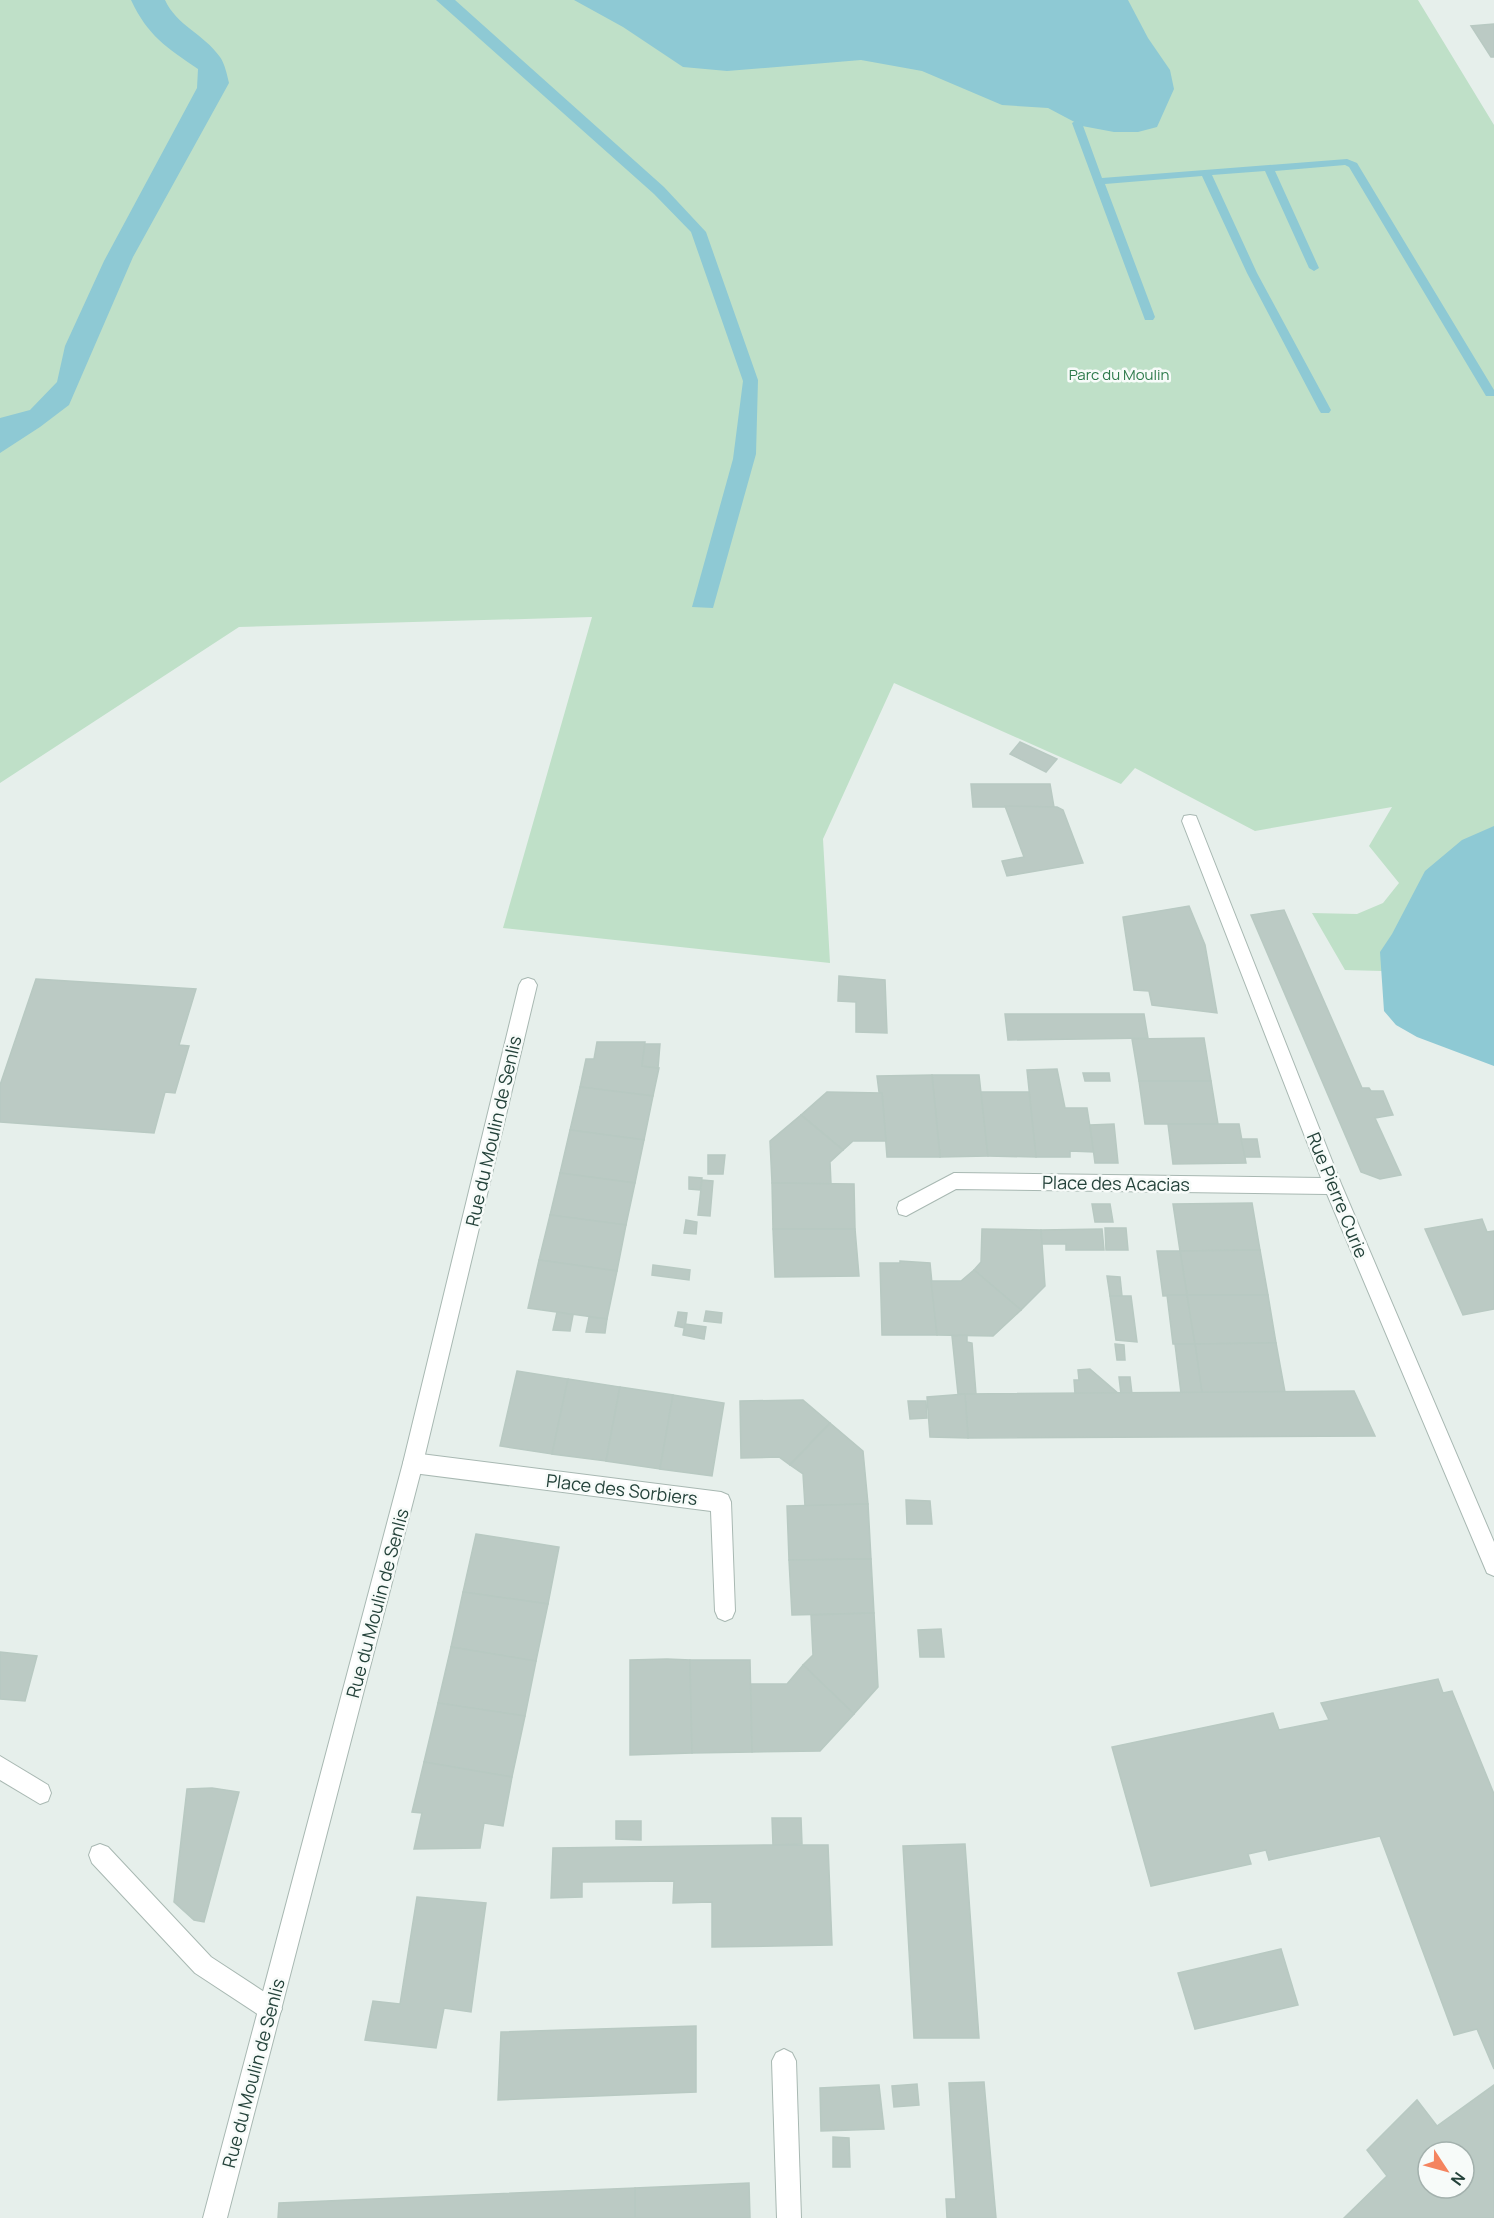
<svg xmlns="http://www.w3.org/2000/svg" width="1494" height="2218" font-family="Manrope,sans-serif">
<rect width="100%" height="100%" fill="#e6efeb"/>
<!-- green -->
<path fill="#bfe0c8" d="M0,0H1418L1494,125V850L1418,972L1345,970L1312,913L1357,914L1383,903L1399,883L1369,846L1392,807L1255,831L1135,768L1121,784L894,683L823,839L830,963L503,928L592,617L239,627L0,783Z"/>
<!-- water -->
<g fill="#8ec9d4">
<path d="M131,0H165C177,26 203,33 220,57C225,64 227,75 229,83L133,257L69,405L40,427L0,453V418L30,410L57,382L65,346L104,261L197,88L198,69C166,47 148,36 131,0Z"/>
<path d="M436,0H455L664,187L706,232L758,380L756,454L713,608L692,607L733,459L743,381L691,232L654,194Z"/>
<path d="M574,0H1128L1148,38L1170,70L1174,89L1157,127L1138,132H1114L1082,126L1048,108L1002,105L922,71L861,60L727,71L683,67L623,27Z"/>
<path d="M1494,826V1066L1417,1037L1396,1025L1384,1011L1380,952L1392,934L1425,871L1462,840Z"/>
</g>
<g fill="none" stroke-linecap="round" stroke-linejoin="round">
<!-- stream -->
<path fill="#8ec9d4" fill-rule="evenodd" d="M1077,120L1082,123L1102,178L1347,159L1357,163L1494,390V396H1486L1349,167L1345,165L1275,171L1319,268L1314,271L1309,268L1265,171L1212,175L1257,273L1331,410L1329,413H1321L1319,410L1247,273L1202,176L1105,184L1155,317L1153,320H1145L1072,123Z"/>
</g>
<!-- building -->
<g fill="#bbcac4" stroke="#b8c9c2" stroke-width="1.5" fill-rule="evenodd">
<path d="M1494,24V57H1491L1471,26Z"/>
<path d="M1020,742L1057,759L1046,772L1010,754Z"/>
<path d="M971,784H1050L1054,807H973Z"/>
<path d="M1005,806L1057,807L1063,810L1083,863L1007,876L1002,861L1024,857Z"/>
<path d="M1189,906L1205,945L1217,1013L1152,1005L1149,991L1134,990L1123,917Z"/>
<path d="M1284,910L1362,1088H1369L1371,1091H1383L1393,1115L1375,1118L1401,1175L1380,1179L1361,1172L1251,915Z"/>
<path d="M839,976L885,980L887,1033L856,1032V1002L838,1001Z"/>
<path d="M36,979L196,989L179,1045L189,1046L175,1093L165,1092L154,1133L0,1122V1085Z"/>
<path d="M1005,1014H1144L1148,1038L1008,1040Z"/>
<path d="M1204,1038L1211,1081H1139L1132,1039Z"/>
<path d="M597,1042H645L642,1066L659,1068L653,1096L580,1087L586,1059H594Z"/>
<path d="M645,1044H660L658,1068L642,1066Z"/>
<path d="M1057,1069L1065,1108H1087L1094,1152L1070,1151V1157H1036L1027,1070Z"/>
<path d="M1083,1073H1109L1110,1081H1085Z"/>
<path d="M932,1075H979L988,1156L940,1157Z"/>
<path d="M932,1075L940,1157H887L882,1093L879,1092L877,1076Z"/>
<path d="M1139,1081H1211L1218,1124H1145Z"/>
<path d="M580,1087L653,1096L644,1140L570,1130Z"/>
<path d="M827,1092L882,1093L886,1141H853L843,1150L801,1115Z"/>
<path d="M981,1092H1029L1036,1157L988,1156Z"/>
<path d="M801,1115L843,1150L830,1162L831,1184L772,1183L770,1141Z"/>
<path d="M1114,1124L1118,1163H1095L1090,1125Z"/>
<path d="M1168,1124H1239L1246,1163L1173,1164Z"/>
<path d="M570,1130L644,1140L635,1183L560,1173Z"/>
<path d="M1241,1139H1257L1260,1157H1245Z"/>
<path d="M708,1155H725L723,1174H708Z"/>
<path d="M560,1173L635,1183L626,1225L550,1215Z"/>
<path d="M689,1177L702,1178L700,1190L689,1189Z"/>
<path d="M702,1180L713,1181L710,1216L698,1215Z"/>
<path d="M772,1183L854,1184L855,1229H773Z"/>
<path d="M1252,1203L1260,1250L1180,1251L1173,1204Z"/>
<path d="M1092,1204H1110L1113,1222H1095Z"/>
<path d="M550,1215L626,1225L617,1271L539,1260Z"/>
<path d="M1482,1219L1487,1232L1494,1231V1309L1463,1315L1425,1229Z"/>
<path d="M686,1220L697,1222L696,1234L684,1233Z"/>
<path d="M1105,1228H1126L1128,1250H1106Z"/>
<path d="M773,1229H855L859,1276L775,1277Z"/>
<path d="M982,1229L1041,1230L1045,1286L1021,1310L974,1270L981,1262Z"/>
<path d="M1102,1229L1104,1250H1066V1244H1042L1041,1230Z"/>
<path d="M1260,1250L1268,1295H1187L1180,1251Z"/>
<path d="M1157,1251H1180L1187,1295L1163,1296Z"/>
<path d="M539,1260L617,1271L607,1319L528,1308Z"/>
<path d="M900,1261L930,1263L937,1335H882L880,1263H900Z"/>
<path d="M653,1265L690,1270L689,1280L652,1275Z"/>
<path d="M974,1270L1021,1310L993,1336L937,1335L931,1281H961Z"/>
<path d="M1107,1276L1120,1277L1122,1296H1110Z"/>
<path d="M1167,1295H1187L1195,1344H1173Z"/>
<path d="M1187,1295H1268L1276,1343L1195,1344Z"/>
<path d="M1110,1296H1131L1137,1342L1116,1340Z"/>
<path d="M706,1311L722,1313L721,1323L704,1321Z"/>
<path d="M557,1312L573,1315L570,1331L553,1330Z"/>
<path d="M678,1312L687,1313L685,1328L675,1326Z"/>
<path d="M589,1317L607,1319L605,1333L586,1332Z"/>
<path d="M685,1324L706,1327L704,1339L683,1335Z"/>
<path d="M967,1335V1342L972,1343L976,1394H958L952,1336Z"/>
<path d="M1276,1343L1285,1392L1202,1393L1195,1344Z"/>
<path d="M1115,1344L1124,1345L1125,1360H1117Z"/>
<path d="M1175,1344H1195L1202,1393H1181Z"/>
<path d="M1090,1369L1119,1394H1075L1074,1380H1079L1078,1370Z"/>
<path d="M517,1371L568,1379L552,1454L500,1446Z"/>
<path d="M1119,1377H1130L1132,1394H1121Z"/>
<path d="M568,1379L620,1387L606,1461L552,1454Z"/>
<path d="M620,1387L673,1395L660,1469L606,1461Z"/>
<path d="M1354,1391L1375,1436L968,1438L965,1394Z"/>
<path d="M965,1394L968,1438L930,1437L927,1397Z"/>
<path d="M673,1395L724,1403L712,1476L660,1469Z"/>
<path d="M803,1400L830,1423L790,1465L779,1457L741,1458L740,1401Z"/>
<path d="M908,1401H926L927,1418L910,1419Z"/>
<path d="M830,1423L863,1451L868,1504L805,1506L803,1474L790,1465Z"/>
<path d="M906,1500L930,1501L932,1524H907Z"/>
<path d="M868,1504L871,1559L789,1560L787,1506Z"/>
<path d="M476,1534L559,1547L548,1604L463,1592Z"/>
<path d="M871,1559L874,1613L792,1615L789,1560Z"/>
<path d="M463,1592L548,1604L536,1661L451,1647Z"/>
<path d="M874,1613L878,1687L854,1714L803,1665L813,1655L811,1615Z"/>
<path d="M941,1629L944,1657H920L918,1630Z"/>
<path d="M451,1647L536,1661L525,1716L438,1703Z"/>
<path d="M0,1652L37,1656L25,1701L0,1699Z"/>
<path d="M667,1659L690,1660L692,1753L630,1755V1660Z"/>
<path d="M690,1660H750L752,1752L692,1753Z"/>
<path d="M803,1665L854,1714L820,1751L752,1752L751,1684H787Z"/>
<path d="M1438,1679L1443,1693L1452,1691L1494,1794V2069L1477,2029L1454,2035L1380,1836L1269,1860L1266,1850L1248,1854L1251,1864L1151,1886L1112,1747L1273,1713L1279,1730L1329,1720L1321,1703Z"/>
<path d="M438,1703L525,1716L512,1777L424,1762Z"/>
<path d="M424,1762L512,1777L503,1826L484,1823L480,1848L414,1849L422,1813L412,1812Z"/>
<path d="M212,1788L239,1792L204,1922L194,1920L174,1902L187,1789Z"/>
<path d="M772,1818H801L802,1844L773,1845Z"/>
<path d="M616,1821H641V1840L616,1839Z"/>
<path d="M965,1844L979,2038H914L903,1846Z"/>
<path d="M770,1845H828L832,1945L712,1947V1902L673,1903L674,1881L582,1882V1897L551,1898L553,1848Z"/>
<path d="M417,1897L486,1903L471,2012L444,2008L436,2048L365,2040L373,2001L400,2004Z"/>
<path d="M1281,1949L1298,2005L1195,2029L1178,1973Z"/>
<path d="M696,2026V2092L498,2100L501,2032Z"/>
<path d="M984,2082L996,2218H947L946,2199H956L949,2083Z"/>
<path d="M917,2084L919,2105L894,2107L892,2086Z"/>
<path d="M879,2085L884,2129L821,2131L820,2088Z"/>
<path d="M1494,2085V2218H1344L1387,2176L1367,2150L1417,2100L1437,2126ZM1428,2152H1464V2188H1428Z"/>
<path d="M833,2137L849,2138L850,2167H833Z"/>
<path d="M749,2183L750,2218H635V2188Z"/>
<path d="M635,2188V2218H278L279,2203Z"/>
</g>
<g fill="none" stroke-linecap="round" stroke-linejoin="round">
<!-- service casing -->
<g stroke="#a8b8b2" stroke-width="2">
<g id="service">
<path d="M413,1453L721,1492L728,1495L731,1502L735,1611L732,1618L725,1621L718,1618L715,1611L711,1511L413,1473L406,1470L403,1463L406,1456Z"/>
<path d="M0,1756L48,1785L51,1793L48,1801L40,1804L0,1780Z"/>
<path d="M100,1844L108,1847L211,1957L278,2001L282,2009L278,2017L270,2021L262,2017L195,1973L92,1863L89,1855L92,1847Z"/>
</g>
</g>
<!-- minor casing -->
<g stroke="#a8b8b2" stroke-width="2">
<g id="minor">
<path d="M1190,815L1196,816L1198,821L1342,1186L1494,1542V1576L1487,1573L1327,1194L956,1189L906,1216L899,1214L897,1208L899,1202L954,1173L1321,1178L1182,821L1184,816Z"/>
<path d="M528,978L534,980L537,985L423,1463L227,2218H203L403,1463L519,985L522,980Z"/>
<path d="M784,2049L792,2053L796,2061L801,2218H777L772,2061L776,2053Z"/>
</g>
</g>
<!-- service -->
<use href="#service" fill="#fff" fill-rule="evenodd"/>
<!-- minor -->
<use href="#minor" fill="#fff" fill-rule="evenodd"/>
</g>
<g text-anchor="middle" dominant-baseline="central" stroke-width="5" stroke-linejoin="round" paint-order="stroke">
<!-- far-park labels -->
<g font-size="15" fill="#2d7a4b" stroke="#f7fbf9">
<text x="1119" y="374">Parc du Moulin</text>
</g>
<!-- street labels -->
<g font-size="18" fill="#24423a" stroke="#f7fbf9">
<text transform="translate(493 1131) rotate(-77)">Rue du Moulin de Senlis</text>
<text transform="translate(1116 1183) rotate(1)">Place des Acacias</text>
<text transform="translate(1338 1195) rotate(68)">Rue Pierre Curie</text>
<text transform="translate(622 1489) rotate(7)">Place des Sorbiers</text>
<text transform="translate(377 1603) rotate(-75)">Rue du Moulin de Senlis</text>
<text transform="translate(253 2073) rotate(-75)">Rue du Moulin de Senlis</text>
</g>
</g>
<!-- north arrow -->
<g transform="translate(1446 2170) rotate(126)"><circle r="28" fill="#f7fbf9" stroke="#a3b1ad" stroke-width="1.5"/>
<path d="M0-4.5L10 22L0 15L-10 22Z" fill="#f4845f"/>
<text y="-9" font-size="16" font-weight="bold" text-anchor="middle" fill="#24423a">N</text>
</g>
</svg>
